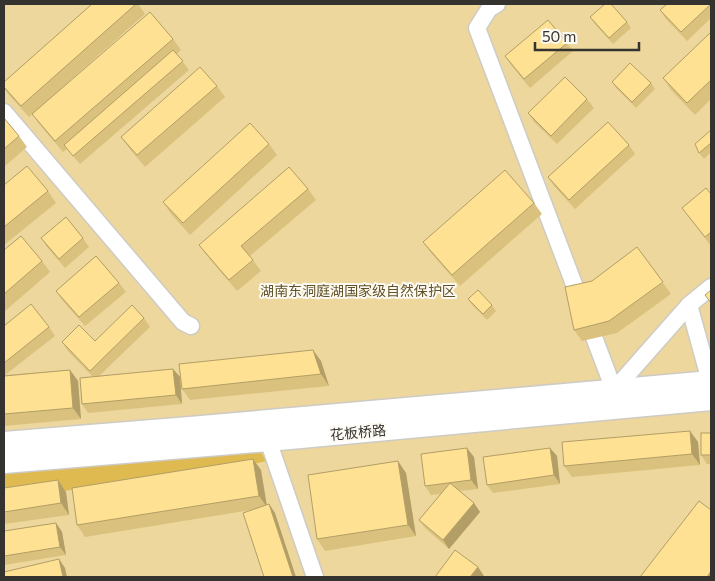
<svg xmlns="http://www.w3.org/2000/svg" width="715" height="581" font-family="Commissioner,'Noto Sans SC',sans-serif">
<rect width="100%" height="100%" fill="#fdfaf3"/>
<!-- green -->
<rect fill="#edd79d" x="4" y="4" width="707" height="573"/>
<!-- forest -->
<path fill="#deba51" d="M254,443L267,461L205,474L4,498V465Z"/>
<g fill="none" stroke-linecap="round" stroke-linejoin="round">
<!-- street casing -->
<g stroke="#cecbc4" stroke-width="19">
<g id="street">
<path d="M497,4L489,9L477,28L614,390L689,305L711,287"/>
<path d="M4,112L183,322L191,326"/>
<path d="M689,305L710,381"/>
<path d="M268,440L315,577"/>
</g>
</g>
<!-- secondary casing -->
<g stroke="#cecbc4" stroke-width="25">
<g id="secondary">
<path d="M4,443L190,428L711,382"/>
<path d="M4,462L268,440L711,399"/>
</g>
</g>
<!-- street -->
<use href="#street" stroke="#fff" stroke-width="16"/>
<!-- secondary -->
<use href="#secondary" stroke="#fff" stroke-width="22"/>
</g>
<!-- wall -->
<g fill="#dac27e">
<path d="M92,4H138L145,14L66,84L173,39L181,50L177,54L189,70L80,164L67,149L63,152L40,125L32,114L29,117L9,95L4,88V82Z"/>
<path d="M711,4V18L687,41L666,19L660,10Z"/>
<path d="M590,17L627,22L631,28L613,44L594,23Z"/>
<path d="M711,32V99L695,115L671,90L663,78Z"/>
<path d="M567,43L573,51L530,88L511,65L505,56Z"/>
<path d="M612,82L651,83L655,89L636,108L616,88Z"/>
<path d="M217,86L225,97L145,167L129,148L121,137Z"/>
<path d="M587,99L594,108L557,144L534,122L528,113Z"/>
<path d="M4,118L19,136L27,147L4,167Z"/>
<path d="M711,130V152L704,159L699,153Z"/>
<path d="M269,144L277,155L190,235L171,214L163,202Z"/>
<path d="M629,145L635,154L575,209L554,186L548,177Z"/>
<path d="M4,185L48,191L56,203L4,245Z"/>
<path d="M308,189L316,200L250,256L261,271L237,291L207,256L199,245Z"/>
<path d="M711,194V246L682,208Z"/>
<path d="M534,203L542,214L460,286L431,253L423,242Z"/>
<path d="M41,238H83L89,247L65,268L47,247Z"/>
<path d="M637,247L671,294L617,333L582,341L574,330L592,281Z"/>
<path d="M4,250L42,261L50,272L4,312Z"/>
<path d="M119,283L126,292L85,326L62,300L56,291Z"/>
<path d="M468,299L492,305L496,311L487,320L472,305Z"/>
<path d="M144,318L150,327L99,376L173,369L180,377L182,404L88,413L82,404L93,377L68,351L62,342L95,341Z"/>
<path d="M4,326L49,327L55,336L5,375L70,370L78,381L81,419L4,426Z"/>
<path d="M321,361L329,386L190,400L182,389Z"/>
<path d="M690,431L698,442L700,465L572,477L564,466Z"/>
<path d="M711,433V464H707L701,455Z"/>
<path d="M550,448L557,456L560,484L493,493L487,485Z"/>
<path d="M474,457L478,489L460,491L474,503L480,512L449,549L425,528L419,520L441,494L431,495L425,486Z"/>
<path d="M253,459L261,470L267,505L269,504L275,513L251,510L85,537L77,525Z"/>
<path d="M406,473L416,536L325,551L317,539Z"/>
<path d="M58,480L66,492L69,515L4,524V488Z"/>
<path d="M56,523L62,532L66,555L4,565V531Z"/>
</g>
<!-- shaded-wall -->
<g fill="#b29e66">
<path d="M313,350L321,361L329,386L321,374Z"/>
<path d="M173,369L180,377L182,404L176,395Z"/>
<path d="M70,370L78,381L81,419L73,408Z"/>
<path d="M690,431L698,442L700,465L692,454Z"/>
<path d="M467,448L474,457L478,489L471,480Z"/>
<path d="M550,448L557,456L560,484L554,475Z"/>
<path d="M253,459L261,470L267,507L259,496Z"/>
<path d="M398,461L406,473L416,536L408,525Z"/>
<path d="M58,480L66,492L69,515L61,503Z"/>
<path d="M474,503L480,512L449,549L443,540Z"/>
<path d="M269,504L275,513L296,577H293Z"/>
<path d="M56,523L62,532L66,555L60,547Z"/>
<path d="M59,559L65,568L67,577H63Z"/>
<path d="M478,567L484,576L483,577H470Z"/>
<path d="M711,571V577H707Z"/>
</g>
<!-- building -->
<g fill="#fee192" stroke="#b29e66">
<path d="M92,4H136L21,106L4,87V82Z"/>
<path d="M605,4H611L627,22L609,38L590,17Z"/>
<path d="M667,4H711L681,32L660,10Z"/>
<path d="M150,12L173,39L55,141L32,114Z"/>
<path d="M548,20L567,43L524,79L505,56Z"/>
<path d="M711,32V80L687,103L663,78Z"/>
<path d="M173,50L183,61L73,156L64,145Z"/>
<path d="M630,63L651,83L632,102L612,82Z"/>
<path d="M200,67L217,86L137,155L121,137Z"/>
<path d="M565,77L587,99L551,136L528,113Z"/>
<path d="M4,118L19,136L4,149Z"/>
<path d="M608,122L629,145L569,200L548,177Z"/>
<path d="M250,123L269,144L183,223L163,202Z"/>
<path d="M711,130V143L699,153L695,144Z"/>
<path d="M27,166L48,191L4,227V185Z"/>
<path d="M289,167L308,189L241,246L253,260L229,280L199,245Z"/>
<path d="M505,170L534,203L452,275L423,242Z"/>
<path d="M706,188L711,194V232L705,237L682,208Z"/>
<path d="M66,217L83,238L59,259L41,238Z"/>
<path d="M21,236L42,261L4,294V250Z"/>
<path d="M637,247L663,282L609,321L574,330L565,287L592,281Z"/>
<path d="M96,256L119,283L79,317L56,291Z"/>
<path d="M478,290L492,305L483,314L468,299Z"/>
<path d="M711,290V303L705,295Z"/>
<path d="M31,304L49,327L4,363V326Z"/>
<path d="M132,305L144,318L90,371L62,342L79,325L95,341Z"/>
<path d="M313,350L321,374L182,389L179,364Z"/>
<path d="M173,369L176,395L82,404L80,378Z"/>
<path d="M70,370L73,408L4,414V376Z"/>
<path d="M690,431L692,454L564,466L562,442Z"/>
<rect x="701" y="433" width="10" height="22"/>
<path d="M467,448L471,480L425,486L421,454Z"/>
<path d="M550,448L554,475L487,485L483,457Z"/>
<path d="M253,459L259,496L77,525L72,488Z"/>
<path d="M398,461L408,525L317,539L308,475Z"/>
<path d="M58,480L61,503L4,512V488Z"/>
<path d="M450,483L474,503L443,540L419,520Z"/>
<path d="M699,501L711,510V571L707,577H640Z"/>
<path d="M269,504L293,577H264L243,513Z"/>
<path d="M56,523L60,547L4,556V531Z"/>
<path d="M455,550L478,567L470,577H435Z"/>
<path d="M59,559L63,577H4V572Z"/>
</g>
<g text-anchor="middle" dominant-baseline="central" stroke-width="4" stroke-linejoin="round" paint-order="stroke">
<!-- park labels -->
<g font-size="14" fill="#605126" stroke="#fdfaf3">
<text x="358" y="290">湖南东洞庭湖国家级自然保护区</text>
</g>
<!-- street labels -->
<g font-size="14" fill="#343330" stroke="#fdfaf3">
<text transform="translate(358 432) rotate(-5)">花板桥路</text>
</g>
</g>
<!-- border -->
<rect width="715" height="581" fill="none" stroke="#343330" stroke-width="10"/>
<!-- scale -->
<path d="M535 42v8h104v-8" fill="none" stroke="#343330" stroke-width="2.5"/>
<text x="542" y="42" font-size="15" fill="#343330" stroke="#fdfaf3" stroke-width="4" paint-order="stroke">50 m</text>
</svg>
